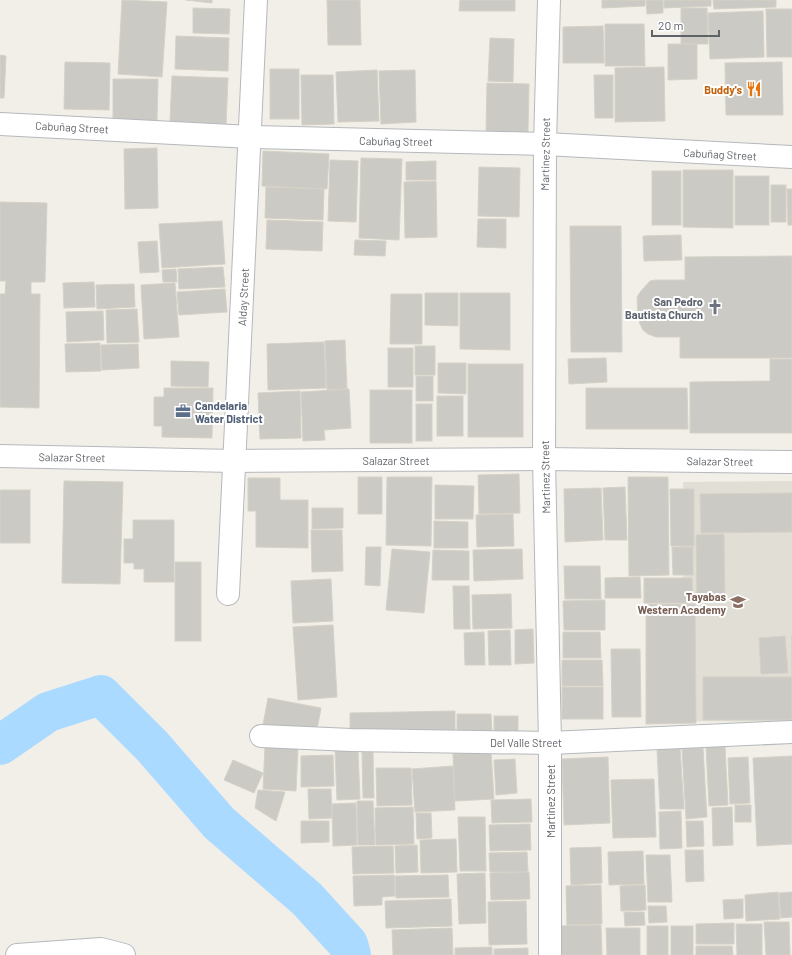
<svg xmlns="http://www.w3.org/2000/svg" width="792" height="955" font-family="Barlow,sans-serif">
<rect width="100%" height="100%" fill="#f1efe8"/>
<!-- education -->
<path fill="#e1ded6" d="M792,481V722L684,721L683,482Z"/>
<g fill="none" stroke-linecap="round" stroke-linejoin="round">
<!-- river -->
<path stroke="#aadaff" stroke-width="40" d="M0,745L48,712L101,695L152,746L219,823L307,899L348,944L351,955"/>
</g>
<!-- building -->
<g fill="#cccac5" stroke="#d6d1c6">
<path d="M122,0L167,2L162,77L118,74Z"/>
<path d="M186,0H212V3Z"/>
<path d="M327,0H360L361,45H328Z"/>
<path d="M460,0H515V11H459Z"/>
<path d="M602,0H645V6L602,8Z"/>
<path d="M646,0H663V13L647,14Z"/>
<path d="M664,0H711V6L664,8Z"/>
<path d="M713,0H776V7L714,9Z"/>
<path d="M193,8L230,9L229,34L193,33Z"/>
<path d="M681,8H707L708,44H681Z"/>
<path d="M766,9H792V57H767Z"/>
<path d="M763,11L764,57L710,59L708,13Z"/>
<path d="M605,24H644L645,66H605Z"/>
<path d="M603,26L604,63H563V27Z"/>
<path d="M176,36L229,38L228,71L175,69Z"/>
<path d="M490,38L514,39L513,82L488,81Z"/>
<path d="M668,44H697V79L668,80Z"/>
<path d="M0,55L6,56L4,98H0Z"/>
<path d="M65,62L110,63L109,110L64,109Z"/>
<path d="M782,62L783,115H726L725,63Z"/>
<path d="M664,67L665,121L615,122V68Z"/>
<rect x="270" y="69" width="29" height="50"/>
<path d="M377,70L379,121L338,122L336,72Z"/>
<path d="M415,70L416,122L381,124L379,71Z"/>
<path d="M301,75H333L334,124L302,125Z"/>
<path d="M594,75H613V118H595Z"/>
<path d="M172,76L228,78L226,124L170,122Z"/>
<path d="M113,79H158L157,121L113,120Z"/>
<path d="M487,83L529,84L528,132L486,131Z"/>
<path d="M157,148L158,208L125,209L124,149Z"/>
<path d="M263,151L329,154L327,189L262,186Z"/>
<path d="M361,158L402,159L399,240L359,238Z"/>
<path d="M330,160L358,161L356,222L328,221Z"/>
<path d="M436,161V180H406V162Z"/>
<path d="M479,167L520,168L519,217L478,216Z"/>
<path d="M683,170H733V228L683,227Z"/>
<rect x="652" y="171" width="29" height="54"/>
<rect x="735" y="176" width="34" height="49"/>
<path d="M436,181L437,237L405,238L404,182Z"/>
<rect x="771" y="185" width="15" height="37"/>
<path d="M266,187L324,189L323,220L265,218Z"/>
<path d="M787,189H792V225H788Z"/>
<path d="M0,202L47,203L45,282H31V294H40L39,408L0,407V294H5L6,281H0Z"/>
<path d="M478,219H506V248L477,247Z"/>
<path d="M267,220L323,222L322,251L266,249Z"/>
<path d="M222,221L225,264L162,268L159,224Z"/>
<path d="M570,226H621L622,352H571Z"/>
<path d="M681,235L682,260L644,261L643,236Z"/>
<path d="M355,240L386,241L385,256L354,255Z"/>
<path d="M157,241L159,272L140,273L138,242Z"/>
<path d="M792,256V358H680V337H656L648,334L643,330L640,324L638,316L637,297L641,291L650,281L656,280H685V257Z"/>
<path d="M223,267L225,287L179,289L178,269Z"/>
<path d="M176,269L177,282H163L162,270Z"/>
<path d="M94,282L95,307L64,308L63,283Z"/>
<path d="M175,283L179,337L144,339L141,285Z"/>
<path d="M134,284L135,307L97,309L96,285Z"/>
<path d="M225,289L227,312L179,315L177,292Z"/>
<path d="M425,293H458V326L425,325Z"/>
<path d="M460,293H510V350L460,349Z"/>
<path d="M391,294H422V344H390Z"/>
<path d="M137,309L139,342L107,343L106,310Z"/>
<path d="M103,311L104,340L67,342L66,312Z"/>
<path d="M345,340L347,389L327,390L325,341Z"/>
<path d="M324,342L326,388L268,390L267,344Z"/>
<path d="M100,343L101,371L66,372L65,344Z"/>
<path d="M138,344L139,368L102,370L101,345Z"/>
<rect x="415" y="346" width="20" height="29"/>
<rect x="388" y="348" width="25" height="39"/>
<path d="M606,358L607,382L569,384L568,359Z"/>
<path d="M770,359H792V433H690V382L770,381Z"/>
<path d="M171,361L209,362L208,387L171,386Z"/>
<path d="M438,363H466V394L438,393Z"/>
<rect x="468" y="364" width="55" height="73"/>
<rect x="416" y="376" width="17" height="25"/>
<path d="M164,388H213L212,438L162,437V426H154V397H164Z"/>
<path d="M586,388H687L688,429H586Z"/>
<path d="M349,389L351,428L324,430L325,440L303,441L301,392Z"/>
<rect x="370" y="390" width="42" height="53"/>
<path d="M300,391L301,438L260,439L258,393Z"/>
<rect x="437" y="396" width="26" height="40"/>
<rect x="416" y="404" width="16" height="37"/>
<path d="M519,474L520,513L479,514L478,475Z"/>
<rect x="358" y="477" width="24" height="37"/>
<path d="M387,477H432L431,546L386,545Z"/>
<path d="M628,477H668L669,575L629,576Z"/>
<path d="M248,478H280V500H308V548L256,547V511H248Z"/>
<path d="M64,481L123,482L120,584L62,583Z"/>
<path d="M435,485L474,486L473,519H435Z"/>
<path d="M625,487L627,540H605L603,488Z"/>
<path d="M601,488L603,540L565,542L564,489Z"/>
<path d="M670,489H694V546H671Z"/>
<rect x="0" y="490" width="30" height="53"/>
<path d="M792,493V532L701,533L700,494Z"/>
<path d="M312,508H343V528L312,529Z"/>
<path d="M513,514L514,546L477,547L476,515Z"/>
<path d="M133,520H174V582H144V569H134V563H124V539H133Z"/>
<path d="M434,521L468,522V548H434Z"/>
<path d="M311,530H342L343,571L312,572Z"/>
<path d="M724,534L725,601L697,602L696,535Z"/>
<path d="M366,547H381L380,586L365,585Z"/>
<path d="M672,547H693V575H673Z"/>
<path d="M392,549L430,552L424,613L386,610Z"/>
<path d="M522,549L523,579L474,581L473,550Z"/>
<path d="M433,550L469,551V580H432Z"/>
<rect x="175" y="562" width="26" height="79"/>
<path d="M564,566H600L601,599H565Z"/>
<path d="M640,577L641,598H605V578Z"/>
<path d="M644,578H692L693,603H644Z"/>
<path d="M331,579L333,621L293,623L291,581Z"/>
<path d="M453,586H469L470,629H454Z"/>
<path d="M511,594L512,628L473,629L472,595Z"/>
<path d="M605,600V630H564L563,601Z"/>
<path d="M646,604H695L696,723L646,724Z"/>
<path d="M333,625L337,697L298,700L293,627Z"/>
<path d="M533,629L534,663L515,664V630Z"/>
<path d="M510,630L511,665H489L488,631Z"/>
<path d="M484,632L485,665H465L464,633Z"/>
<path d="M563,632H600L601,658H563Z"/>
<path d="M792,635V720H703V677H792Z"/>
<path d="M785,636L788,673L761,674L759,638Z"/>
<path d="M611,649H640L641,717H612Z"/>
<path d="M562,660H602L603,686H562Z"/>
<rect x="562" y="687" width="41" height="32"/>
<path d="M268,698L321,708L316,735L263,725Z"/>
<path d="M455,711V733L350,734V713Z"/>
<path d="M457,714H491L492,735L457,736Z"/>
<rect x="494" y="716" width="24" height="24"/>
<path d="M265,745L298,747L296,791L263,789Z"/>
<path d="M725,746L728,805L709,806L706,747Z"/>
<path d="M680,748L684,809H660L657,749Z"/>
<path d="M703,748L707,817L686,819L682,749Z"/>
<path d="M358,750L360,799L337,800L335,751Z"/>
<path d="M491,751L494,799L455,801L453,754Z"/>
<path d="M362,752H373L374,798H363Z"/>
<path d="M333,755L334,786L301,787V756Z"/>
<path d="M792,756V844L757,846L753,758Z"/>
<path d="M608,757L610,823L564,825L562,759Z"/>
<path d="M748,757L750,803L730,804L728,758Z"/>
<path d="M515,759L517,793L496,795L494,760Z"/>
<path d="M233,760L263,773L254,793L224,780Z"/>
<path d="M453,766L455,810L415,812L412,769Z"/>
<path d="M376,768H411L412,805L377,806Z"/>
<path d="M654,779L656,837L613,838L611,780Z"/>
<path d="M308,789H331L332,818L309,819Z"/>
<path d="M258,790L285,792L276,821L255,808Z"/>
<path d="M531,799L532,822L492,823L491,800Z"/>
<path d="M357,801H373L375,845H358Z"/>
<path d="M356,803L357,845L333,846L332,804Z"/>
<rect x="735" y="805" width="16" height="17"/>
<path d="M413,807L414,844L376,845L375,808Z"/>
<path d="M732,807L733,845L713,846L712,808Z"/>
<path d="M681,811L682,848L660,849L659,812Z"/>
<path d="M416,813H431L432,838L417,839Z"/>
<path d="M458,817H485L486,871H460Z"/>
<path d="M301,821H329V842L301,843Z"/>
<path d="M686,821H703L704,846L687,847Z"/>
<path d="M530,824L531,850L490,851L489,825Z"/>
<path d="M456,839L457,872L421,873L420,840Z"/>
<path d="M417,845L418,872L396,873L395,846Z"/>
<path d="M393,846L394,873L353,874L352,847Z"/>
<path d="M601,847L602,883L571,885L570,848Z"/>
<path d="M685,850H703L704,881L686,882Z"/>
<path d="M643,851L644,884L609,885L608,852Z"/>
<path d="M527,852L528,872H490L489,853Z"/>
<path d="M646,855H670L672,902H648Z"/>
<path d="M529,872L530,899L491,900L490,873Z"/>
<path d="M485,873L486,923L459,924L457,874Z"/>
<path d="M394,875L395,896L382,897V905L354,906L353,876Z"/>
<path d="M448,875L449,897L396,898L395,876Z"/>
<path d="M601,885L602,924L567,925L566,886Z"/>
<path d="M645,885L646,910L621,911L620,886Z"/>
<path d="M778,892L780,919L746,921L745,895Z"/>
<path d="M792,892V917L781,918L779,893Z"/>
<path d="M451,899L452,926L386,928L385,901Z"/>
<path d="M743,899V918L724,919L723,900Z"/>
<path d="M526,901L527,944L489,945L488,902Z"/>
<path d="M648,906H666L667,922L649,923Z"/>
<path d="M624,912H644L645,925L625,926Z"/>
<path d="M764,922H789L790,955H766Z"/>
<path d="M734,923V944H696V924Z"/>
<path d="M736,924H762V955H737Z"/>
<path d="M601,925L602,955H559L558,926Z"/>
<rect x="647" y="926" width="21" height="29"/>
<rect x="671" y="926" width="22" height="29"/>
<path d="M452,928L453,955H393L392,930Z"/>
<path d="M606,928H640V955H607Z"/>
<path d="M696,946H732L733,955H696Z"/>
<path d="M492,947V955H455V948Z"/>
<path d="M528,948V955H494V949Z"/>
</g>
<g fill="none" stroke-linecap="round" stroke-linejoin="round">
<!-- minor casing -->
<g stroke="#b5b8bc" stroke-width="24">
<g id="minor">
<path d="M549,0L545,144L544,459L550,743V955"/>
<path d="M0,124L251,137L545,144L792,157"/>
<path d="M0,456L234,461L544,459L792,462"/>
<path d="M228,594L256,0"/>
<path d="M261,736L351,740L550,743L792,732"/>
<path d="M17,955L101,949L124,955"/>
</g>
</g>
<!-- minor -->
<use href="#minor" stroke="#fff" stroke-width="22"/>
</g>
<!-- icons -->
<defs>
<g id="restaurant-bare" transform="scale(1.2)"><path d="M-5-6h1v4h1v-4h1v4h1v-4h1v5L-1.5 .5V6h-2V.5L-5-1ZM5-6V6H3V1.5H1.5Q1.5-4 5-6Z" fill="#e8710a" stroke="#fff" stroke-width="2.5" paint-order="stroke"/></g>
<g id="church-bare" transform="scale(1.2)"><path d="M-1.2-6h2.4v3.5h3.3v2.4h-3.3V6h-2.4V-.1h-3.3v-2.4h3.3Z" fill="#6b7280" stroke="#fff" stroke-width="2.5" paint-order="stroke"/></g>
<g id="office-bare" transform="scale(1.2)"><path d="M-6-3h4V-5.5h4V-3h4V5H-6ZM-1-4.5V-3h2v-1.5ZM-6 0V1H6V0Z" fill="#5c6f8a" stroke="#fff" stroke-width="2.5" paint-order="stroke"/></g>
<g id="school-bare" transform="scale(1.2)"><path d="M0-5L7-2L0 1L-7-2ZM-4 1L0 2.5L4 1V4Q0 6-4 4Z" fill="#8d6e63" stroke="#fff" stroke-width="2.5" paint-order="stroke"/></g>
</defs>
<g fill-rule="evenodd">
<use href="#restaurant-bare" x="754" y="89"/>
<use href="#church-bare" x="715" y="307"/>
<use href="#office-bare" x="183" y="411"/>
<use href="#school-bare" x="738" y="602"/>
</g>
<g text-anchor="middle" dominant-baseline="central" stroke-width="4" stroke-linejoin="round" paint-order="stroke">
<!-- food labels -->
<g font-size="11" font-weight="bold" fill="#c56008" stroke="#fff" text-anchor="end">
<text x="742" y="89">Buddy's</text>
</g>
<!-- street labels -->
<g font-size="11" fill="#5f6368" stroke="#fff">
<text transform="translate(72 127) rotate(3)">Cabuñag Street</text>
<text transform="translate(396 141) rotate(1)">Cabuñag Street</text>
<text transform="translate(545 154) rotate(-89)">Martinez Street</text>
<text transform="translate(720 154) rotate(3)">Cabuñag Street</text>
<text transform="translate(243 297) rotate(-87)">Alday Street</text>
<text transform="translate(72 457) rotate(1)">Salazar Street</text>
<text x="396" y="460">Salazar Street</text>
<text transform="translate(720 461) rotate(1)">Salazar Street</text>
<text transform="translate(545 477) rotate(-91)">Martinez Street</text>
<text x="526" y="742">Del Valle Street</text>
<text transform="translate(550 801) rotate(-90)">Martinez Street</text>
</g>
<!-- worship labels -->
<g font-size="11" font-weight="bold" fill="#5b616d" stroke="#fff" text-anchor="end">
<text x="703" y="301">San Pedro<tspan x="703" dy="13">Bautista Church</tspan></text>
</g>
<!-- service labels -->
<g font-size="11" font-weight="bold" fill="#4e5e75" stroke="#fff" text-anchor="start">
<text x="195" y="405">Candelaria<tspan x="195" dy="13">Water District</tspan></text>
</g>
<!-- education labels -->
<g font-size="11" font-weight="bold" fill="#785e54" stroke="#fff" text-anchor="end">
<text x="726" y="596">Tayabas<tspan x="726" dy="13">Western Academy</tspan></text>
</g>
</g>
<!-- scale -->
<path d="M652 30v6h67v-6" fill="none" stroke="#5f6368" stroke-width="2"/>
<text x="658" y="30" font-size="12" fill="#5f6368" stroke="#ffffff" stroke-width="3" paint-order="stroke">20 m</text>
</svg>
